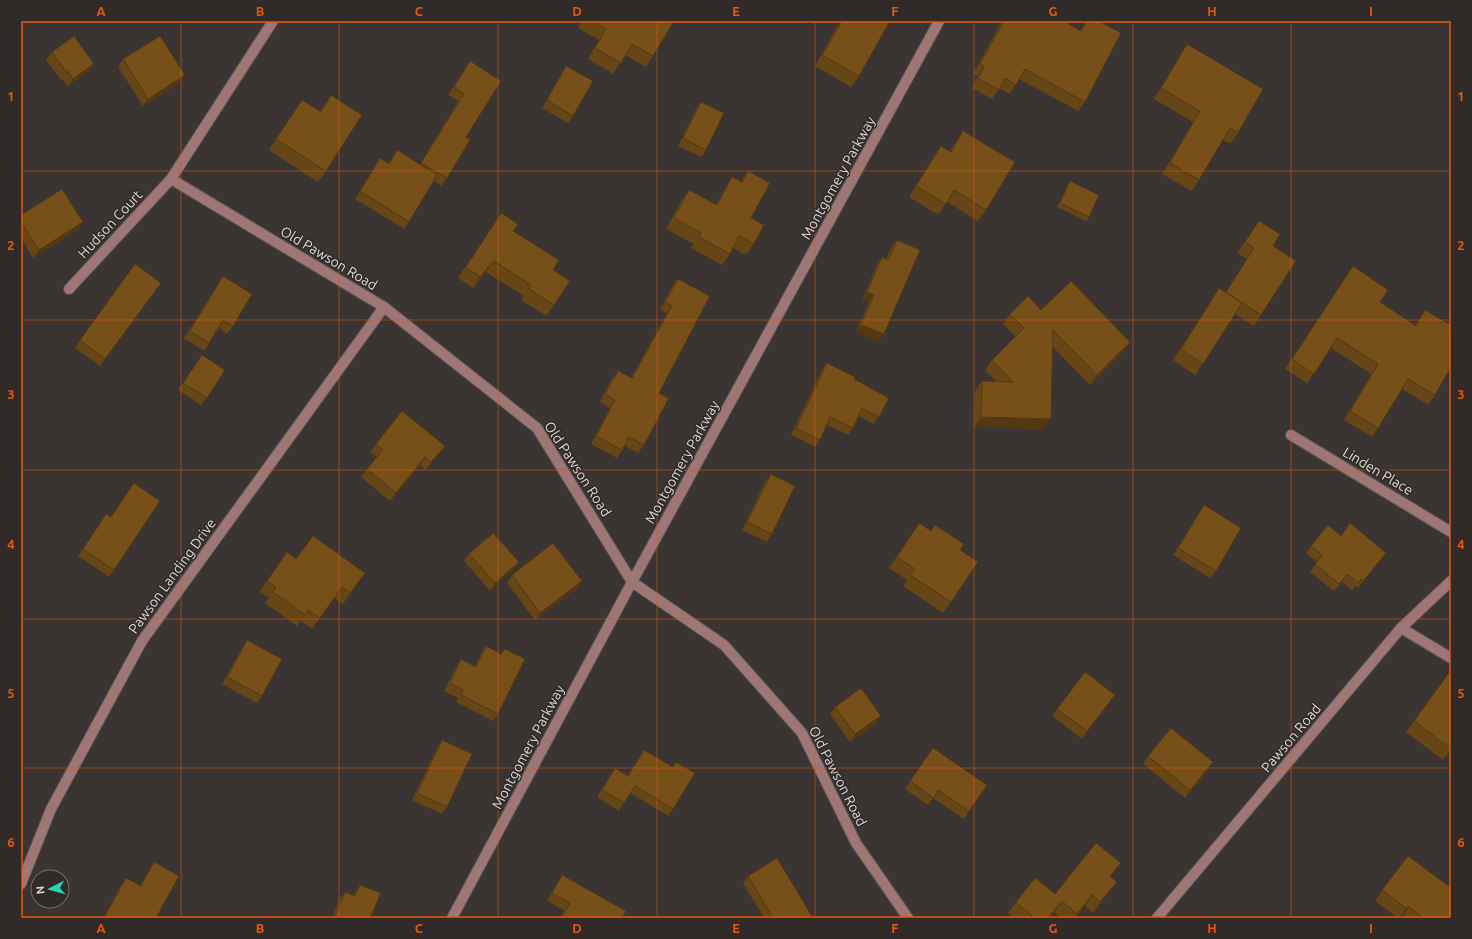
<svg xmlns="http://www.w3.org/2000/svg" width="1472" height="939" font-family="Ubuntu,sans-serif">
<rect width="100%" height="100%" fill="#3a3432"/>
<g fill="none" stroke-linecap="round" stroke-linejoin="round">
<!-- minor casing -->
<g stroke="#585250" stroke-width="12">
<g id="minor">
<path d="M171,179L384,307L537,428L632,582L724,645L802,733L856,843L908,918"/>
<path d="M69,289L171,179L273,21"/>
<path d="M1291,435L1451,532"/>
<path d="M1401,628L1451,658"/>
<path d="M21,884L51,809L142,641L384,307"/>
<path d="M452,918L632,582L939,21"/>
<path d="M1157,918L1401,628L1451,581"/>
</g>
</g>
<!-- minor -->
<use href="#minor" stroke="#9d7675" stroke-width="10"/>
</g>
<!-- wall -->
<g fill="#664516">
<path d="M582,21H674L653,56L646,67L625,55L613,74L588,59L599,40L578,28Z"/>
<path d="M840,21H890L859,76L851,87L815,66Z"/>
<path d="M1002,21H1063L1080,31L1086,21H1099L1085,102L1078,111L1019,79L1010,94L999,88L992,99L972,88L978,76L973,74Z"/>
<path d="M1187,44L1238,133L1230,144L1223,140L1199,180L1192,191L1162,174L1193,122L1154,99L1180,55Z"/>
<path d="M52,52L89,71L68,86L62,79L61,80L46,60Z"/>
<path d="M123,59L179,83L143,106L118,67Z"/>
<path d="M470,61L466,137L447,178L441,186L434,181L409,222L404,229L355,199L380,158L389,163L397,150L420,164L458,101L448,95Z"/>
<path d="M566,66L573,116L568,123L542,108L561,74Z"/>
<path d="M331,95L326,171L318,182L269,150L302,100L320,111Z"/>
<path d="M701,102L706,150L701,157L678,146L696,109Z"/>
<path d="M963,131L986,210L978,221L947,202L938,215L909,197L933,157L941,146L950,151Z"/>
<path d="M748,171L751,218L754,244L746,255L733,248L730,254L722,265L691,248L694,244L666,229L681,201L689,190L716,205L725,188L732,177L741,182Z"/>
<path d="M1070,181L1089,217L1086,221L1057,207Z"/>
<path d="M501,213L513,231L553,270L554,305L546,316L521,300L524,296L486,272L473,288L458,278Z"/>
<path d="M21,215L83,222L77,230L33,258L21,238Z"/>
<path d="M1259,221L1273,246L1261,315L1254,326L1235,314L1195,375L1173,360L1212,299L1219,288L1226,292L1247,259L1237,253Z"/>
<path d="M897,240L884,334L878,342L856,332L869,302L862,300L877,265L882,257L886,259L891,248Z"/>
<path d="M135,264L161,283L100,366L75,348Z"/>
<path d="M1353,266L1380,302L1415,325L1425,310L1450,357L1435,395L1428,405L1402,389L1378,428L1372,437L1344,420L1371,374L1331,348L1307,383L1285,369Z"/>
<path d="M223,276L233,326L227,334L219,328L204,351L184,338L218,284Z"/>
<path d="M678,279L659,393L644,445L638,453L625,446L617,458L591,444L610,408L600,402L612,378L618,371L631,378L667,313L660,310L672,286Z"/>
<path d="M1041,310L1130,342L1123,352L1090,385L1053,347L1044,429L974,427L975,391L982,381H996L985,370L992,360L1015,336L1003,324L1010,314Z"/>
<path d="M202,355L207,398L201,405L178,390Z"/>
<path d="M827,363L854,379L879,417L873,424L859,416L853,428L848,435L827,425L820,440L815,447L791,435L822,370Z"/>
<path d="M376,444L445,446L426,470L420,465L390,501L361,477L377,457L370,452Z"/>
<path d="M771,474L772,534L767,542L742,530L765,482Z"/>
<path d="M1204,505L1216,571L1210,578L1173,555Z"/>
<path d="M106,514L114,570L109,577L78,556Z"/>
<path d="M919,523L931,531L935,525L960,550L951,602L943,613L903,586L907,580L889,568Z"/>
<path d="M1341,536L1386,553L1381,560L1358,588L1355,586L1352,590L1342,582L1334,591L1310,572L1317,562L1306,553L1311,546Z"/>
<path d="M469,554L519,562L514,569L490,591L464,561Z"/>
<path d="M296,559L365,573L343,604L334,598L312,629L301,621L297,626L265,603L269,598L259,592L267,581Z"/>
<path d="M512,575L576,589L535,620L507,583Z"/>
<path d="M247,640L262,696L257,703L222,684L242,648Z"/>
<path d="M486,646L501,654L505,649L498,714L493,721L456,702L458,698L444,691L456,667L461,659L475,666L481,654Z"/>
<path d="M1451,670V750L1443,760L1406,732Z"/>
<path d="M1110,702L1082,739L1052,716L1057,709Z"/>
<path d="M835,707L881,716L876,723L850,742L830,714Z"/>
<path d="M442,740L447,807L442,814L412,800L437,748Z"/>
<path d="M933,748L987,785L964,819L933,798L928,805L905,789Z"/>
<path d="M644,750L672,767L676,762L673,809L668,816L630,793L619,811L597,797L610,775L615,768L628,775Z"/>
<path d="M1148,756L1208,770L1185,798L1143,764Z"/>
<path d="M154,862L156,918H103L121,885L126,878L140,886L149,870Z"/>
<path d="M562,875L622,918H560L564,910L547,901L557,883Z"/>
<path d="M748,876L813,918H764L743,883Z"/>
<path d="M1111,876L1109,893L1093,913L1085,906L1075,918H1061L1054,912L1050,918H1014L1008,913L1016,902L1055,894Z"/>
<path d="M360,885L370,918H332L339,899L345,892L353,896L355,892Z"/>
<path d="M1382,890L1451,918H1398L1375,901Z"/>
</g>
<!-- shaded-wall -->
<g fill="#533812">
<path d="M94,64L89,71L68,86L73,79Z"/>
<path d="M185,75L179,83L143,106L148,99Z"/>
<path d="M83,222L77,230L33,258L39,250Z"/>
<path d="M494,261L486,272L473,288L480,277Z"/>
<path d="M867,292L874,295L869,302L862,300Z"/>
<path d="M861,325L884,334L878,342L856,332Z"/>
<path d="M1130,342L1123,352L1090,385L1097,375Z"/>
<path d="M981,417L1051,419L1044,429L974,427Z"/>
<path d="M445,446L440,453L426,470L431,462Z"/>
<path d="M425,457L420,465L390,501L396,493Z"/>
<path d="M1386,553L1381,560L1358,588L1363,581Z"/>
<path d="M519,562L514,569L490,591L495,583Z"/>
<path d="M582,581L576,589L535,620L540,613Z"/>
<path d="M1115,695L1110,702L1082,739L1087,731Z"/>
<path d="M881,716L876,723L850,742L855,734Z"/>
<path d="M1213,762L1208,770L1185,798L1190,790Z"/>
<path d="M1121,863L1113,874L1102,887L1110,876Z"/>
<path d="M1117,882L1109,893L1093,913L1100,902Z"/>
<path d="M1092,895L1085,906L1075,918H1074Z"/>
<path d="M1062,901L1050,918H1048Z"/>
<path d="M1409,907L1402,918H1399L1406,908Z"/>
</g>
<!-- building -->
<g fill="#775019" stroke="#533812">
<path d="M593,21H674L653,56L632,44L621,63L595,48L606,29Z"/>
<path d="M842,21H890L859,76L822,55Z"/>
<path d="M1004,21H1063L1081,31L1087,21H1099L1121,33L1085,102L1025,69L1016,85L1005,78L999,90L978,78L984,67L980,64Z"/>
<path d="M74,36L94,64L73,79L68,71L67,73L52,52Z"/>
<path d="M160,36L185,75L148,99L123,59Z"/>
<path d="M1187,44L1263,89L1238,133L1230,128L1199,180L1170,163L1200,111L1161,88Z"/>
<path d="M470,61L501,81L466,137L470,140L447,178L421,163L464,94L454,87Z"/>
<path d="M566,66L593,81L573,116L547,100Z"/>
<path d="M331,95L362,115L326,171L276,139L302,100L321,112Z"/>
<path d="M701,102L724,113L706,150L683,138Z"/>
<path d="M963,131L1015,162L986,210L954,190L946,204L916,186L941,146L951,152Z"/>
<path d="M397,150L437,175L409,222L360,191L380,158L389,164Z"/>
<path d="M748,171L770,183L751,218L764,225L754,244L739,236L730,254L699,237L701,233L674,218L689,190L717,205L732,177L742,182Z"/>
<path d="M1070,181L1099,195L1089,217L1060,203Z"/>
<path d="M62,189L83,222L39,250L21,222V215Z"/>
<path d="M501,213L518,224L513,231L559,260L553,270L570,281L554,305L529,289L531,285L494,261L480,277L466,267Z"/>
<path d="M1259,221L1280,234L1273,246L1296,261L1261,315L1226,292L1254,248L1245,242Z"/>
<path d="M897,240L920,250L884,334L861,325L874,295L867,292L882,257L888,260Z"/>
<path d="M135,264L161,283L105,359L80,340Z"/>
<path d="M1353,266L1388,290L1380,302L1416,326L1425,310L1451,325V355L1450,357L1451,358V367L1435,395L1408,379L1378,428L1350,411L1378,364L1337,338L1314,374L1292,359Z"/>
<path d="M223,276L252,294L233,326L223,320L209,343L190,331Z"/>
<path d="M678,279L710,296L659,393L669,398L644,445L629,437L622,450L596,436L615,400L605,394L618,371L632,378L672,306L665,302Z"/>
<path d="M1071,281L1130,342L1097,375L1053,330L1051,419L981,417L982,381L1013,382L992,360L1024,328L1010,314L1028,296L1041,310Z"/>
<path d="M1219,288L1242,303L1203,364L1181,349Z"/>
<path d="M202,355L225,370L207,398L183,383Z"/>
<path d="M827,363L855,377L854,379L889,398L879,417L862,408L853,428L830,417L820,440L796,428Z"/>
<path d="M402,411L445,446L431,462L425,457L396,493L367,469L383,450L376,444Z"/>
<path d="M771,474L795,486L772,534L747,522Z"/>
<path d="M134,483L160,501L114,570L83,549L106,514L111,517Z"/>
<path d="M1204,505L1241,528L1216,571L1178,548Z"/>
<path d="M919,523L931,531L935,525L964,544L960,550L978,562L951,602L910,575L915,569L897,557Z"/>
<path d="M1350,523L1386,553L1363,581L1361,579L1358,583L1347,574L1339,584L1315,564L1322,555L1311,546L1328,525L1341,536Z"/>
<path d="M493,533L519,562L495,583L469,554Z"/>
<path d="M313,536L365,573L350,593L342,587L320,618L308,610L305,615L273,592L276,587L267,581L287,552L296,559Z"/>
<path d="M553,543L582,581L540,613L512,575Z"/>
<path d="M247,640L282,659L262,696L227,677Z"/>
<path d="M486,646L501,654L505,649L525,659L498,714L461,695L463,690L450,683L461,659L476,667Z"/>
<path d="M1451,670V749L1414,721Z"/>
<path d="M1085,672L1115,695L1087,731L1057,709Z"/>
<path d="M861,688L881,716L855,734L835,707Z"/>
<path d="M1171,728L1213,762L1190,790L1148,756Z"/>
<path d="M442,740L472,754L447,807L417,793Z"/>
<path d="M933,748L987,785L969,811L938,790L934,798L910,781Z"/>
<path d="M644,750L673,767L676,762L695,773L673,809L635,786L624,803L602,790L615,768L628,776Z"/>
<path d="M1096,843L1121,863L1110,876L1117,882L1100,902L1092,895L1077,914L1062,901L1048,918H1035L1016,902L1035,878L1055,894Z"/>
<path d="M1408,856L1450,887L1451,886V918H1423L1409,907L1406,908L1382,890Z"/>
<path d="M777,858L813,918H773L748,876Z"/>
<path d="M154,862L179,876L156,918H104L126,878L141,886Z"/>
<path d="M562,875L626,911L622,918H561L570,903L552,893Z"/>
<path d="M360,885L381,893L370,918H334L345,892L355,896Z"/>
</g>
<!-- grid -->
<path fill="none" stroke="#e8590c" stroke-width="1" stroke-opacity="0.55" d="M181,21V918M339,21V918M498,21V918M657,21V918M815,21V918M974,21V918M1133,21V918M1291,21V918M21,171H1451M21,320H1451M21,470H1451M21,619H1451M21,768H1451"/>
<g text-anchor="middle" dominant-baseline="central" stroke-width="3" stroke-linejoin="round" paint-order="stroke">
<!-- street labels -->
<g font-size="14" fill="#dfdbd9" stroke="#302a28">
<text transform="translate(838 178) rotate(-61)">Montgomery Parkway</text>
<text transform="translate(110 224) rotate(-47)">Hudson Court</text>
<text transform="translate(329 258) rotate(31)">Old Pawson Road</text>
<text transform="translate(682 462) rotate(-61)">Montgomery Parkway</text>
<text transform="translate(578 469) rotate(57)">Old Pawson Road</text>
<text transform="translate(1378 471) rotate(31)">Linden Place</text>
<text transform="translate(172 576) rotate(-54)">Pawson Landing Drive</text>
<text transform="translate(1291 738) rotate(-50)">Pawson Road</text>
<text transform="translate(528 747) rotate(-62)">Montgomery Parkway</text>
<text transform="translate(838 776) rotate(63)">Old Pawson Road</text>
</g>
</g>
<!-- border -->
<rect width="1472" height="939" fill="none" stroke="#302a28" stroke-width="44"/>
<!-- north arrow -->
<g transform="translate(50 889) rotate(264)"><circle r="19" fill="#302a28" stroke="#76716f"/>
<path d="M0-3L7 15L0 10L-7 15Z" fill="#25d5ae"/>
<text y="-6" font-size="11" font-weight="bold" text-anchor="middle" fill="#dfdbd9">N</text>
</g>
<rect x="22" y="22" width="1428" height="895" fill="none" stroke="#e8590c" stroke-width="1.5"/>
<g font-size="13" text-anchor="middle" font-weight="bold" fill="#e8590c">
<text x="101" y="16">A</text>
<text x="260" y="16">B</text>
<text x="419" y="16">C</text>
<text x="577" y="16">D</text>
<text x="736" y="16">E</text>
<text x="895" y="16">F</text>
<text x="1053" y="16">G</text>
<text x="1212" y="16">H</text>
<text x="1371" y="16">I</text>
<text x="11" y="101">1</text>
<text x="1461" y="101">1</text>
<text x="11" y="250">2</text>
<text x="1461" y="250">2</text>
<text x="11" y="399">3</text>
<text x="1461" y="399">3</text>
<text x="11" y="549">4</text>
<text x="1461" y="549">4</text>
<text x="11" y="698">5</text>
<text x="1461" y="698">5</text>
<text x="11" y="847">6</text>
<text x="1461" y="847">6</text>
<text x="101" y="933">A</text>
<text x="260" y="933">B</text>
<text x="419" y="933">C</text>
<text x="577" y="933">D</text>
<text x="736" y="933">E</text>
<text x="895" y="933">F</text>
<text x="1053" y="933">G</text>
<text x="1212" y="933">H</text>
<text x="1371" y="933">I</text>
</g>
</svg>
